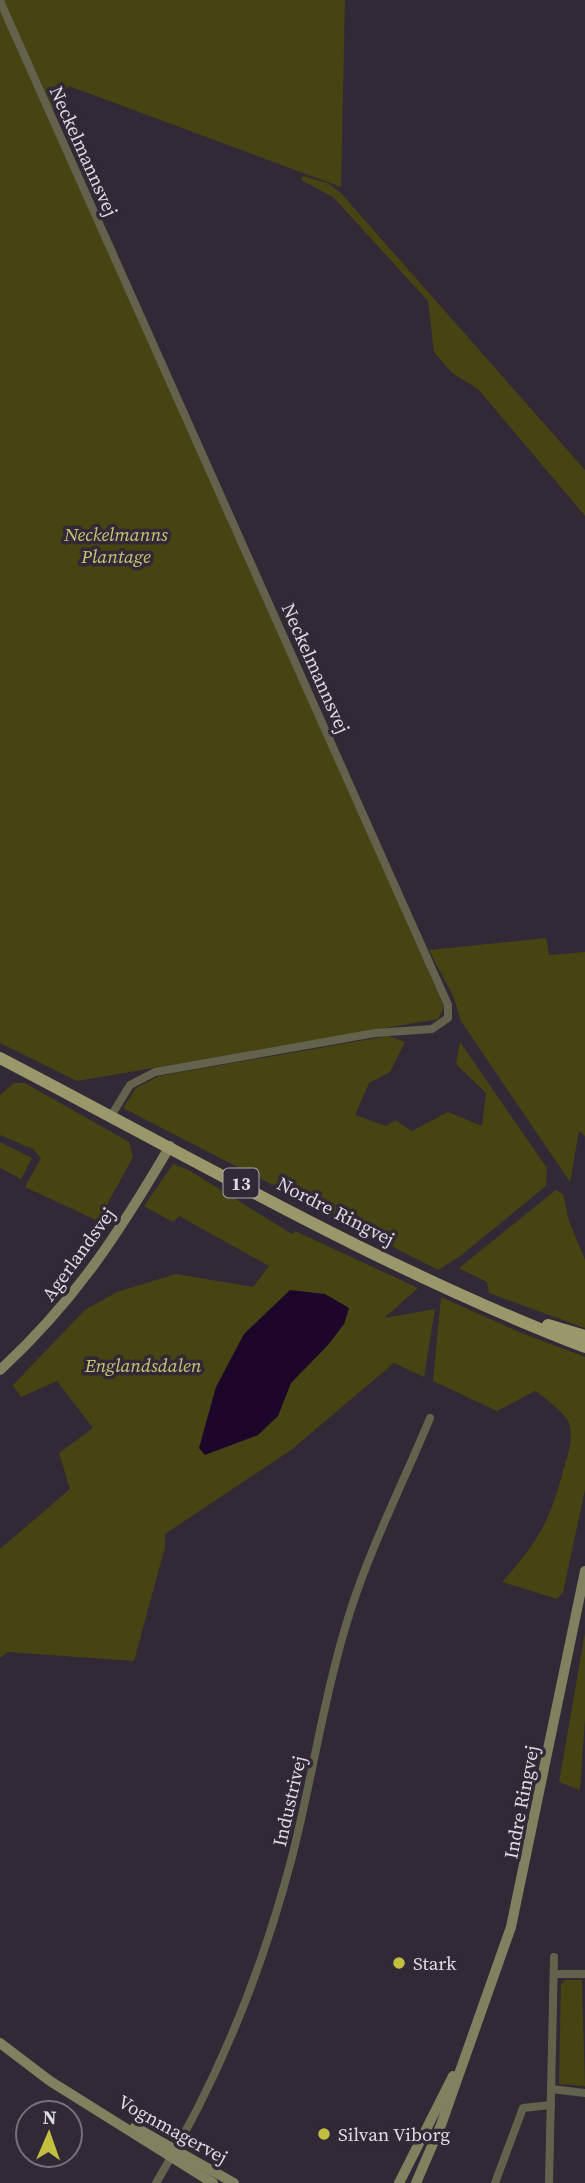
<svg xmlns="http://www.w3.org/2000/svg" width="585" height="2183" font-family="'Source Serif 4',serif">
<rect width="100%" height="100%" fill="#312936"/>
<!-- green -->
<g fill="#454412" fill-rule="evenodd">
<path d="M0,0H345L341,187L69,86L52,109L444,1007L438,1019L77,1081L0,1043Z"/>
<path d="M303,176L327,183L340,192L585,470V516L478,389L452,373L434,352L428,301L333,197L301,180Z"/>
<path d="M546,938L549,955L585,952V1136L579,1131L570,1182L461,1021L454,998L429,950Z"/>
<path d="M388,1036L405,1042L390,1072L369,1083L355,1115L386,1126L395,1120L412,1131L448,1112L482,1126L486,1093L456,1064L460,1042L547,1168L546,1186L459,1257L438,1270L123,1108L136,1088L159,1076Z"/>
<path d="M14,1083H25L129,1142L133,1157L98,1221L25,1187L41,1158L33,1149L0,1135V1095Z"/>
<path d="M0,1142L32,1158L21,1179L0,1168Z"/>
<path d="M173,1164L187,1169L292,1234L295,1231L418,1288L384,1318L435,1309L424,1377L394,1363L291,1450L165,1534V1547L134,1661L8,1652L0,1658V1549L70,1489L59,1453L93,1428L57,1381L21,1397L13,1385L85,1310L117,1292L176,1274L253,1287L269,1266L179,1216L173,1222L144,1206ZM344,1324L291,1383L258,1435L232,1444Z"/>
<path d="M556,1190L563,1194L569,1221L585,1260V1328L489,1293L487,1282L459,1268Z"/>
<path d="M441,1297L519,1332L585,1357V1490L563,1592L557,1599L502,1582C537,1544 550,1521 563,1471C568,1454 574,1440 569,1423C566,1414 543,1396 535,1391L497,1411L433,1381Z"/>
<path d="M585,1633V1719L580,1790L559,1782Z"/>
<path d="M565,1980H582L585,2086L559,2084L561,1984Z"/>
</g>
<!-- water -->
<path fill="#1e062a" d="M290,1290L325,1294L349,1308L344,1324L328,1345L291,1383L278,1416L258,1435L205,1455L199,1448L216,1387L244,1334Z"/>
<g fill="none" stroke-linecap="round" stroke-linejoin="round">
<!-- street -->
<g stroke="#63634d" stroke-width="8">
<path d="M0,1L448,1005V1018L432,1029L375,1033L155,1072L130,1085L111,1116"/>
<path d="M554,1974H585"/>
<path d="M551,2089L585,2093"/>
<path d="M156,2183C218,2081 262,1972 292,1857C313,1775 325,1689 351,1609C372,1544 404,1481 430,1418"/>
<path d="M495,2183L523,2108L551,2105"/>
<path d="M549,2183L554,1957"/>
</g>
<!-- secondary -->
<g stroke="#81815f" stroke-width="10">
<path d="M0,1370C75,1301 119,1233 170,1146"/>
<path d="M0,2043L50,2081L213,2183"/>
<path d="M135,2127L234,2183"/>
<path d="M399,2183L453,2076"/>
<path d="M416,2183L441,2125L511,1927L585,1571"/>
</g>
<!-- primary -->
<g stroke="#98986b" stroke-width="12">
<path d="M0,1058C192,1158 382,1269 585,1347"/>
<path d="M548,1325L585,1336"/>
</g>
</g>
<!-- markers -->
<g fill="#c1be40" stroke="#312936" stroke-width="2.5">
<circle cx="399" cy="1963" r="7"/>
<circle cx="324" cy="2134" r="7"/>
</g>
<g text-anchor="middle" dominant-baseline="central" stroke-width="7" stroke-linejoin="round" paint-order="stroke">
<!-- shield labels -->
<rect fill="#312936" stroke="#aba6af" stroke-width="2" x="223.5" y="1168.5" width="35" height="29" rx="5"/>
<g font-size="18" font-weight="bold" fill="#dfdbe3">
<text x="241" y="1183">13</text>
</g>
<!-- street labels -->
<g font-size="19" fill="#dfdbe3" stroke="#312936">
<text transform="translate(84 151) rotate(66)">Neckelmannsvej</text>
<text transform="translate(316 668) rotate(66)">Neckelmannsvej</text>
<text transform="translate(336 1211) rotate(27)">Nordre Ringvej</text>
<text transform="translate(78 1254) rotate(-54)">Agerlandsvej</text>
<text transform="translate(289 1801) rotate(-77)">Industrivej</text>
<text transform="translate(521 1802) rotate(-79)">Indre Ringvej</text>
<text transform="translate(173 2129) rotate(29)">Vognmagervej</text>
</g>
<!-- park labels -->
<g font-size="19" font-style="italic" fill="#c6c575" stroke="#312936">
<text x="116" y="534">Neckelmanns<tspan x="116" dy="22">Plantage</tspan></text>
<text x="143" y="1365">Englandsdalen</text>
</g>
<!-- poi labels -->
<g font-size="19" fill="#dfdbe3" stroke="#312936" text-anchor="start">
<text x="413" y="1963">Stark</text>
<text x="338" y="2134">Silvan Viborg</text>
</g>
</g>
<!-- north arrow -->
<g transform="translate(49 2134) rotate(2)"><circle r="33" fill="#312936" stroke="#77707b" stroke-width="2"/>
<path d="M0-5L12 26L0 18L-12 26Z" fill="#c1be40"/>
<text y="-10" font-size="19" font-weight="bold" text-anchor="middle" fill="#dfdbe3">N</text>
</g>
</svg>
